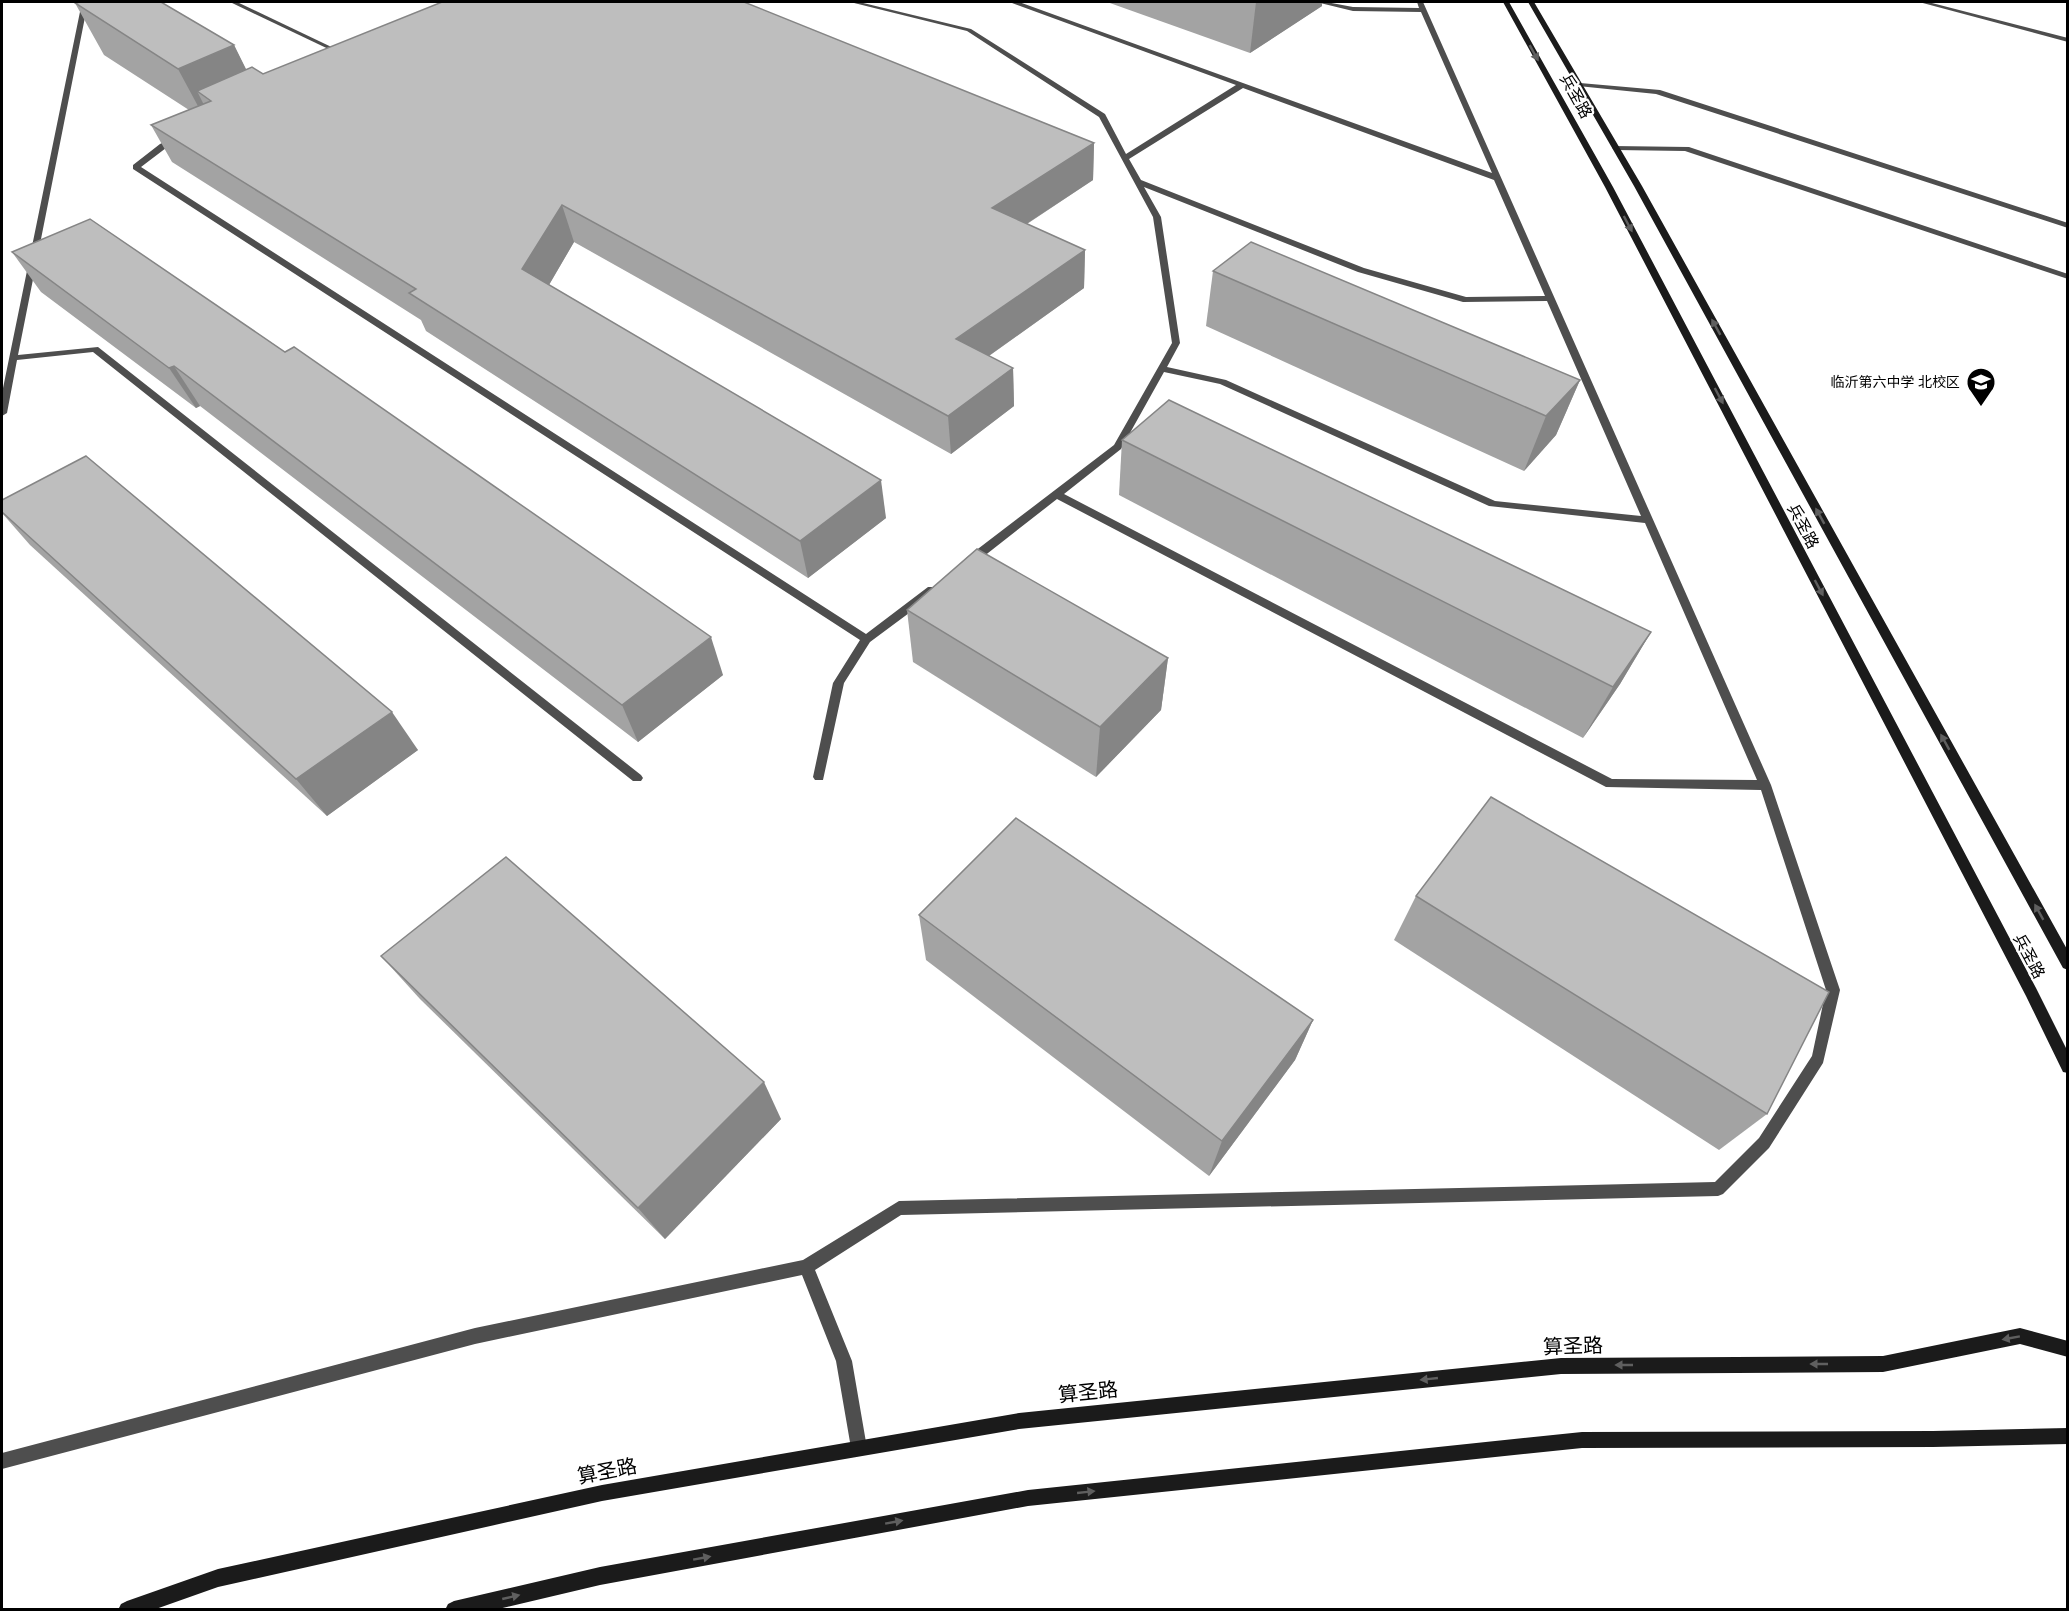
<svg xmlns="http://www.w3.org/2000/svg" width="2069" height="1611" font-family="Rubik,'Noto Sans SC',sans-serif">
<rect width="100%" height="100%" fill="#fff"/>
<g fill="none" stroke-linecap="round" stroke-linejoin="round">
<!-- lane -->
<g fill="#4e4e4e" fill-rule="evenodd">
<path d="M1919,2H1928L2068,38V42Z"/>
<path d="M1580,83L1660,90L2068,223V228L1656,94L1578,86V84Z"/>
<path d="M1613,146L1689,147L2068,274V279L1685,151L1616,150L1612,148Z"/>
</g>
<!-- street -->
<g fill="#4e4e4e" fill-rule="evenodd">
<path d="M82,2H88L18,355L98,347L641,775L643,778L641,781H633L93,352L17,360L7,413L2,416V393Z"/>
<path d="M230,2H237L344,53L339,54Z"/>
<path d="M850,2H859L971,29L1105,114L1126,154L1236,85L1012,3L1011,2H1019L1492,173L1421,12L1353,11L1316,2H1326L1353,7L1419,8L1417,2H1423L1771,785L1840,990L1823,1063L1769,1148L1723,1194L1718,1196L901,1215L815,1270L852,1361L867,1448L865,1454L859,1456L853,1454L851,1448L836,1361L802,1275L475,1344L2,1469V1453L475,1328L803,1260L899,1201L1715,1182L1759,1138L1812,1056L1826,990L1761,790L1606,787L1057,499L974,564H966L965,561L966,558L1114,445L1172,343L1153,217L1099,117L967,31ZM1243,88L1494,180L1545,296L1466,297L1364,268L1141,180L1129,159ZM1144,187L1358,272L1463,302L1547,301L1641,516L1495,501L1226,380L1167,367L1180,343L1161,217ZM1164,372L1220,384L1489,506L1645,523L1757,780L1612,779L1064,494L1121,449Z"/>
<path d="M175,137L182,139L166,148L141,167L866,634L928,587H936L937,590L936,593L870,642L844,683L823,780H815L813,777L833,683L860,640L133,169V165L160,144Z"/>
</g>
<!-- secondary -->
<g fill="#1b1b1b" fill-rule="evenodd">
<path d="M1503,2H1509L1613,187L2036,988L2068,1052V1073L2063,1072L2026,996L1605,187Z"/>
<path d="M1528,2H1534L1642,186L2068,951V970L2063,968L1634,186Z"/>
<path d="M2020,1328L2068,1341V1357L2020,1344L1883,1372L1561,1374L1019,1429L602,1501L218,1587L153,1610H118L121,1604L127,1601L218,1569L602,1485L1019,1413L1561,1358L1883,1356Z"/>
<path d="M2068,1428V1444L1933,1447L1582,1448L1028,1506L600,1585L494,1610H445L448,1604L454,1601L600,1567L1028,1490L1582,1432L1933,1431Z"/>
</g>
</g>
<!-- wall -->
<g fill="#a3a3a3">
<path d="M1107,2H1322V6L1250,53Z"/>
<path d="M75,3L234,45L246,70L263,74L1094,143L1093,180L1027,224L1085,250L1084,288L989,356L1013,368L1014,406L951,454L574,242L549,285L886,518L808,578L426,331L421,320L172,162L151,125L189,110L104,55Z"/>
<path d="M12,252L723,675L638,742L200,406L196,408L41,292Z"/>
<path d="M1213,271L1580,380L1556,435L1524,471L1206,326Z"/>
<path d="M1122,440L1651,632L1620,684L1583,738L1119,495Z"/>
<path d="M2,500L418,750L327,816L30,545L2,513Z"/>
<path d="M907,610L1168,658L1161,710L1096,777L913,662Z"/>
<path d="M1416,896L1767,1114L1719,1150L1394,940Z"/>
<path d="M919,915L1313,1020L1295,1060L1209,1176L926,960Z"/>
<path d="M381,956L781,1119L665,1239L420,999Z"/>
</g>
<!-- shaded-wall -->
<g fill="#858585">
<path d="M1256,2H1322V6L1250,53Z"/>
<path d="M234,45L260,97L211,101L197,91L211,119L206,121L178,69Z"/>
<path d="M1094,143L1093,180L993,246L992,208Z"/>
<path d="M562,205L574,242L536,307L522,269Z"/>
<path d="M1085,250L1084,288L959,377L956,339Z"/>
<path d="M174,366L200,406L196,408L169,368Z"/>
<path d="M1013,368L1014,406L951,454L948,416Z"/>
<path d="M1580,380L1556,435L1524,471L1546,416Z"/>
<path d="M881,480L886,518L808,578L800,541Z"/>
<path d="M1651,632L1620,684L1583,738L1613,687Z"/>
<path d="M711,637L723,675L638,742L622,705Z"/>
<path d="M1168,658L1161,710L1096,777L1100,727Z"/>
<path d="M392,712L418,750L327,816L296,779Z"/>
<path d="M1313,1020L1295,1060L1209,1176L1222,1141Z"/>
<path d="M764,1082L781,1119L665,1239L638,1208Z"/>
</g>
<!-- building -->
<g fill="#bebebe" stroke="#858585" stroke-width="1.5">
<path d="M81,2H161L234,45L178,69L75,3Z"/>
<path d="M442,2H744L1094,143L992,208L1085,250L956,339L1013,368L948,416L562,205L522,269L881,480L800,541L409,293L416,289L151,125L211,101L197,91L252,67L263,74Z"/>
<path d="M90,219L285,352L294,347L711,637L622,705L174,366L169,368L12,252Z"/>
<path d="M1251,242L1580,380L1546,416L1213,271Z"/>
<path d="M1169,400L1651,632L1613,687L1122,440Z"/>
<path d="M86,456L392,712L296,779L2,512V500Z"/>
<path d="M977,549L1168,658L1100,727L907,610Z"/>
<path d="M1491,797L1829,992L1767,1114L1416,896Z"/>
<path d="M1016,818L1313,1020L1222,1141L919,915Z"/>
<path d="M506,857L764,1082L638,1208L381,956Z"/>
</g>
<!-- one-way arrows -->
<defs><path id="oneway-solid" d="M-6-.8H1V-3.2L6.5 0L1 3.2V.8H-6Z" transform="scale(1.5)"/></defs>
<g fill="#5f5f5f">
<use href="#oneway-solid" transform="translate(1534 53) rotate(61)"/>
<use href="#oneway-solid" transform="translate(1628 224) rotate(62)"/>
<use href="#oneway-solid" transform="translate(1716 327) rotate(-119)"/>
<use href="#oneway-solid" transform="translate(1719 396) rotate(62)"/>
<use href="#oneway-solid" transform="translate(1820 516) rotate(-119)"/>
<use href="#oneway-solid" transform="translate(1819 588) rotate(62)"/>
<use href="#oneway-solid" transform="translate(1945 742) rotate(-119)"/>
<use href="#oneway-solid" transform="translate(2039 912) rotate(-119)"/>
<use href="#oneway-solid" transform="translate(2011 1338) rotate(170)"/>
<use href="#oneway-solid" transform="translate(1819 1364) rotate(180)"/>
<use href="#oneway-solid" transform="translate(1624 1365) rotate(180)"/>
<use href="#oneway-solid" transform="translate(1429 1379) rotate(174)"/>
<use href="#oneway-solid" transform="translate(1086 1492) rotate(-6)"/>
<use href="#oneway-solid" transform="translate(894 1522) rotate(-10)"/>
<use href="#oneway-solid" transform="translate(702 1558) rotate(-10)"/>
<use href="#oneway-solid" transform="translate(511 1597) rotate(-13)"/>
</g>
<!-- icons -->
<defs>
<g id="school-pin" transform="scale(1.5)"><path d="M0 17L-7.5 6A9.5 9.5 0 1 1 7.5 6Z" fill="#000" stroke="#fff"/><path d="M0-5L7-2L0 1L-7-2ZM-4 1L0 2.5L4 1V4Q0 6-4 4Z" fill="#fff"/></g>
</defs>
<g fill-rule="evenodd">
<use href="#school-pin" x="1981" y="382"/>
</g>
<g text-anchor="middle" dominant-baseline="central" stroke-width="4.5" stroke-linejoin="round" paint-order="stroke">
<!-- far-poi labels -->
<g font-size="14" fill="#000" stroke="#fff" text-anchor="end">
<text x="1960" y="382">临沂第六中学 北校区</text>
</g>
<!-- street labels -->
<g font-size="16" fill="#000" stroke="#fff">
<text transform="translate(1576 96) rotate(61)">兵圣路</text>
<text transform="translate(1803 526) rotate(62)">兵圣路</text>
<text transform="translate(2029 956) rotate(62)">兵圣路</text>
</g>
<!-- near-street labels -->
<g font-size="20" fill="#000" stroke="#fff">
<text transform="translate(1573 1346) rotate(-2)">算圣路</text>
<text transform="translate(1088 1392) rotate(-6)">算圣路</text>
<text transform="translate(607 1471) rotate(-11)">算圣路</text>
</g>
</g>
<!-- border -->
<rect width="2069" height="1611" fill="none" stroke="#000000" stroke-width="6"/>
</svg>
